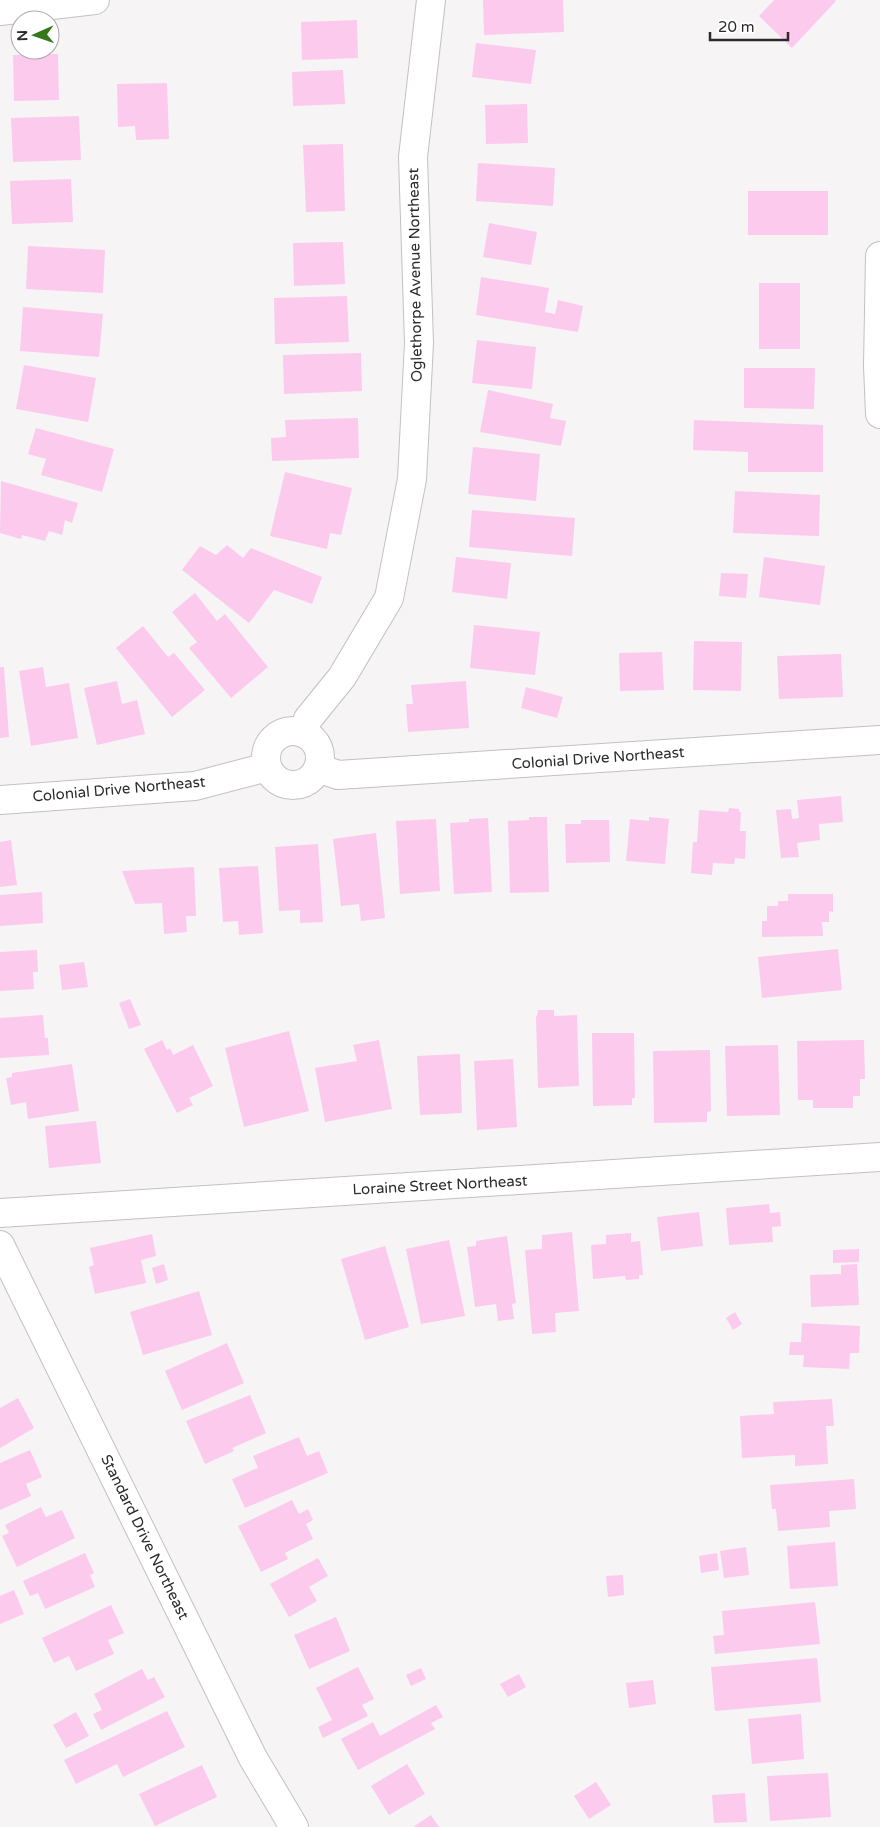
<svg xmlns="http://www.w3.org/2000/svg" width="880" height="1827" font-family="'Varela Round',sans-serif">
<rect width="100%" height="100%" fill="#f7f4f6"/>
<!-- building -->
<g fill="#fccaed">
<path d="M483,0H563L564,32L484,35Z"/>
<path d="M774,0H835L836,1L792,48L759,16Z"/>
<path d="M357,20L358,58L302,60L301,22Z"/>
<path d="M476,43L536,50L531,84L472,77Z"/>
<path d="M58,54L59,100L14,101L13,55Z"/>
<path d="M343,70L345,104L293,106L292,72Z"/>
<path d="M167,83L169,139L136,140L135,126L118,127L117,84Z"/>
<path d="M527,104L528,143L486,144L485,105Z"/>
<path d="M79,116L81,160L13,162L11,118Z"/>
<path d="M343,144L345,211L306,212L303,145Z"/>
<path d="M478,163L555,168L553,206L476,201Z"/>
<path d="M71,179L73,222L12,224L10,181Z"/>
<rect x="748" y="191" width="80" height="44"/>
<path d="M489,223L537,232L531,265L483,257Z"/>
<path d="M343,242L345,284L294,286L293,243Z"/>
<path d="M28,246L105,250L103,293L26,289Z"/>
<path d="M481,277L549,288L545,312L555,314L558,300L583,306L578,332L476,315Z"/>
<rect x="759" y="283" width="41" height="66"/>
<path d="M347,296L349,342L275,344L274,298Z"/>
<path d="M23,307L103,314L99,357L20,351Z"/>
<path d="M477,340L536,347L532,389L472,383Z"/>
<path d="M361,353L362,391L284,394L283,355Z"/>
<path d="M24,365L96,378L88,422L16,409Z"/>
<path d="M744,368H815L814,409L744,408Z"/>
<path d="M488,390L553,404L550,418L566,421L561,446L480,432Z"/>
<path d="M358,418L359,458L272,461L271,438L286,437L285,420Z"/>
<path d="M694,420L823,425V472H748V452L693,450Z"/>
<path d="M36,428L114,449L102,492L41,475L46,459L28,454Z"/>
<path d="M473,447L540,454L536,501L468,494Z"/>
<path d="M285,472L352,488L341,535L330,533L327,549L270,536Z"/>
<path d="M1,481L78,503L72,523L65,520L62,535L49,531L45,541L22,535L21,539L0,533Z"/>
<path d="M735,491L820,495L819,536L733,533Z"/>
<path d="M472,510L575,518L572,556L469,547Z"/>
<path d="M227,545L243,558L251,548L322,577L312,604L274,590L249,623L182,570L200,546L216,555Z"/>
<path d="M456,557L511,563L507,599L452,592Z"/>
<path d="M764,557L825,566L820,605L759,597Z"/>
<path d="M721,573L748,574L746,598L719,596Z"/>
<path d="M195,593L217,621L225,614L268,667L231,698L189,648L197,642L172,612Z"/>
<path d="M474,625L540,632L535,675L470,668Z"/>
<path d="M143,626L168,657L174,653L205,690L172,717L116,648Z"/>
<path d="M694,641L742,642L741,691L693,690Z"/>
<path d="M662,652L664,690L620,691L619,653Z"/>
<path d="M841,654L843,697L779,699L777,656Z"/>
<path d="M0,667H4L9,737L0,738Z"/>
<path d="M43,667L46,687L69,683L78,738L31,746L19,671Z"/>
<path d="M117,681L122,704L137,700L145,734L97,745L84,688Z"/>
<path d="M466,681L469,728L408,732L406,704H413L411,685Z"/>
<path d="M526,687L563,697L557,718L521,708Z"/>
<path d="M841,796L843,822L819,824L820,840L797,843L799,857L781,858L776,810L791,809L792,819L799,818L797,800Z"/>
<path d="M729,808L739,809V812H741L740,831H746L745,859L735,858L734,864L713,863L712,875L691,873L693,842H697L699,810L728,812Z"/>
<path d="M529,817H547L549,892L510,893L508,821L529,820Z"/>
<path d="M649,817L669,819L665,864L626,861L630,819L649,821Z"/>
<path d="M488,818L492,892L454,894L450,823L469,822V819Z"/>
<path d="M436,819L440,891L400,894L396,821Z"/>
<path d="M581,820H609L610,862L566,863L565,824H581Z"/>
<path d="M376,833L385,918L361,921L359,904L341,906L333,839Z"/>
<path d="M11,840L17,885L0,887V842Z"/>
<path d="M318,844L323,922L300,923V910L279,911L275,847Z"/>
<path d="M258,866L263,933L239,935L238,921L223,922L219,868Z"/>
<path d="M194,867L196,916H186L187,932L164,934L162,903L135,904L122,871Z"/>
<path d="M42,892L43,923L0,926V895Z"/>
<path d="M788,894H833V912L829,911V922H822L823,936L762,937V921H767V906H778V901H788Z"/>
<path d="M838,949L842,990L762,998L758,957Z"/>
<path d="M37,950L38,972H33L34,989L0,991V952Z"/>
<path d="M84,962L88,987L62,990L59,965Z"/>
<path d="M130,999L141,1025L129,1029L119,1003Z"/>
<path d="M538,1010H554V1016L577,1015L579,1086L538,1088L536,1016H537Z"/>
<path d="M43,1015L45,1038H48L49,1055L0,1058V1018Z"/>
<path d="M289,1031L309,1111L244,1127L225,1048Z"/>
<path d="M592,1033H634L635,1098H632V1105L593,1106Z"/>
<path d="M162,1040L167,1050L170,1048L173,1055L193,1045L213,1086L189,1098L193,1105L177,1113L144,1049Z"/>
<path d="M379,1040L392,1109L325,1122L315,1068L357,1061L353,1045Z"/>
<path d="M864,1040L865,1079H860V1096H853V1108H813V1100H798L797,1041Z"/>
<path d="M778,1045L780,1115L727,1116L725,1046Z"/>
<path d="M710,1050L711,1111L707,1112V1122L654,1123L653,1051Z"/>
<path d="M460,1054L462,1113L420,1115L417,1056Z"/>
<path d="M513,1059L517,1127L477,1130L474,1061Z"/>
<path d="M72,1064L79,1111L28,1119L26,1102L11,1105L6,1078L12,1077V1073Z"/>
<path d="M96,1121L101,1163L49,1168L45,1126Z"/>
<path d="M769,1204L770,1213L780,1212L781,1226L772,1227L773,1242L729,1245L726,1208Z"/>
<path d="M699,1212L703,1246L661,1251L657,1217Z"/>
<path d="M572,1232L579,1311L555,1313L556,1332L532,1334L525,1250L542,1249V1235Z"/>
<path d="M631,1233V1242L640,1241L643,1275H639V1279L626,1280L625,1276L593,1279L591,1245L606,1244V1235Z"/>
<path d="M152,1234L156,1256L141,1260L146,1283L95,1294L89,1267L94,1265L90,1248Z"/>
<path d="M507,1236L516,1303L512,1304L514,1319L498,1321L496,1304L475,1307L467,1247L476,1246V1241Z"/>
<path d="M449,1240L465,1316L421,1324L406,1249Z"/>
<path d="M385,1246L409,1327L365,1340L341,1259Z"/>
<path d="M859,1249V1262L833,1263V1250Z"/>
<path d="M164,1264L168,1280L156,1284L152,1268Z"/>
<path d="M857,1264L859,1305L811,1307L810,1275L841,1274V1265Z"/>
<path d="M199,1291L212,1335L143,1355L130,1312Z"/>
<path d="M735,1312L742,1324L733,1330L726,1318Z"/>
<path d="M802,1323L860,1326L859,1353H850L849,1369L803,1367L804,1355H789L790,1342H801Z"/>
<path d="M227,1343L244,1383L182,1410L165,1371Z"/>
<path d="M250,1395L266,1433L232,1448L234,1451L205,1464L186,1421Z"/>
<path d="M18,1398L34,1428L0,1448V1408Z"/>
<path d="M832,1399L834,1426H826L828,1464L795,1466V1455L742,1458L740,1416L774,1414L773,1402Z"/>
<path d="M299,1437L307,1456L319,1451L328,1473L245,1508L232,1479L258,1468L253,1456Z"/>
<path d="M30,1450L42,1477L26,1484L31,1496L0,1510V1463Z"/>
<path d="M854,1479L856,1509L829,1511L830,1527L778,1531L776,1509H772L770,1485Z"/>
<path d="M292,1500L299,1514L308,1509L313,1520L306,1524L313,1539L285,1553L288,1559L261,1572L238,1526Z"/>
<path d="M41,1507L46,1517L62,1510L75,1538L17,1567L2,1536L9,1533L5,1525Z"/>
<path d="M835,1542L838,1586L790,1589L787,1546Z"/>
<path d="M746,1547L749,1575L724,1578L720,1551Z"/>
<path d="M85,1553L94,1573L90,1575L95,1587L45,1609L38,1593L30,1596L23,1581Z"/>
<path d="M717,1553L719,1570L701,1573L699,1556Z"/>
<path d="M318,1558L328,1576L309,1587L317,1601L289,1617L270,1584Z"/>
<path d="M623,1575L624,1595L608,1597L606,1576Z"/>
<path d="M14,1590L24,1614L0,1624V1596Z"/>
<path d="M815,1602L820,1644L715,1654L713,1636L724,1635L722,1611Z"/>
<path d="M111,1605L124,1633L108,1640L114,1654L76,1671L69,1656L54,1663L42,1638Z"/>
<path d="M336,1617L350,1651L309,1669L294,1635Z"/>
<path d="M817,1658L821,1702L715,1711L711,1667Z"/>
<path d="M358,1667L374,1699L362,1705L368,1716L323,1738L318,1727L332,1720L316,1688Z"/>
<path d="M421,1668L426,1679L411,1686L406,1675Z"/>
<path d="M142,1669L148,1680L154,1677L165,1697L101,1730L93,1714L102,1710L94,1694Z"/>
<path d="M519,1674L526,1687L508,1697L500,1684Z"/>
<path d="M653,1680L656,1704L629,1708L626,1683Z"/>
<path d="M436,1705L443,1717L431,1723L435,1729L358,1770L341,1739L373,1722L380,1736Z"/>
<path d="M167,1711L185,1747L123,1777L117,1764L76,1784L64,1760Z"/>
<path d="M76,1712L89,1736L66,1748L53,1725Z"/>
<path d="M801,1714L804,1759L752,1764L748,1719Z"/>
<path d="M407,1764L425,1794L389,1815L371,1786Z"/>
<path d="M202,1765L217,1797L155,1826L139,1794Z"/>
<path d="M828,1773L831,1817L770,1821L767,1776Z"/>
<path d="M596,1782L611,1805L589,1819L574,1796Z"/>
<path d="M745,1793L747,1822L714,1823L712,1795Z"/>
<path d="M431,1815L439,1827H413Z"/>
</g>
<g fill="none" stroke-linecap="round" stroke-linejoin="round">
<!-- minor casing -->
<g stroke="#c3c0c2" stroke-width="30">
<g id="minor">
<path d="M0,11L95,0"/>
<path d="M880,256L878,366L880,414"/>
<circle cx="293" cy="758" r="27"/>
<path d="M303,733L308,719L342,677L389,598L412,479L419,343L413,157L431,0"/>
<path d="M318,768L338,775L880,740"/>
<path d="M0,800L195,786L267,767"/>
<path d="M0,1213L880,1157"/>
<path d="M0,1245L253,1758L294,1827"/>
</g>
</g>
<!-- minor -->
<use href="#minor" stroke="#fff" stroke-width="28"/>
</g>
<g text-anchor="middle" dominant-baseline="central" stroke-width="4.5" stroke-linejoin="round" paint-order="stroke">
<!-- street labels -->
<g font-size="15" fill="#2c2b2c" stroke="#fff">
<text transform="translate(415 275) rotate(-91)">Oglethorpe Avenue Northeast</text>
<text transform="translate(598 758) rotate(-4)">Colonial Drive Northeast</text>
<text transform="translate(119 789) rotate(-5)">Colonial Drive Northeast</text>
<text transform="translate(440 1185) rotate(-3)">Loraine Street Northeast</text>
<text transform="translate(145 1537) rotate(64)">Standard Drive Northeast</text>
</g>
</g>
<!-- north arrow -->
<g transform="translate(35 35) rotate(268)"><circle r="24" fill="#ffffff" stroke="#abaaab"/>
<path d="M0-4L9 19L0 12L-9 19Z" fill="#34781a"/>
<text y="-8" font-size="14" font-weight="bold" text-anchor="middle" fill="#2c2b2c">N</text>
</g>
<!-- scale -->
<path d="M710 32v8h78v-8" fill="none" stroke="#2c2b2c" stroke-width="2.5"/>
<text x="718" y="32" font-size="15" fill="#2c2b2c" stroke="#ffffff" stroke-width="4" paint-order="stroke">20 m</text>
</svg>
